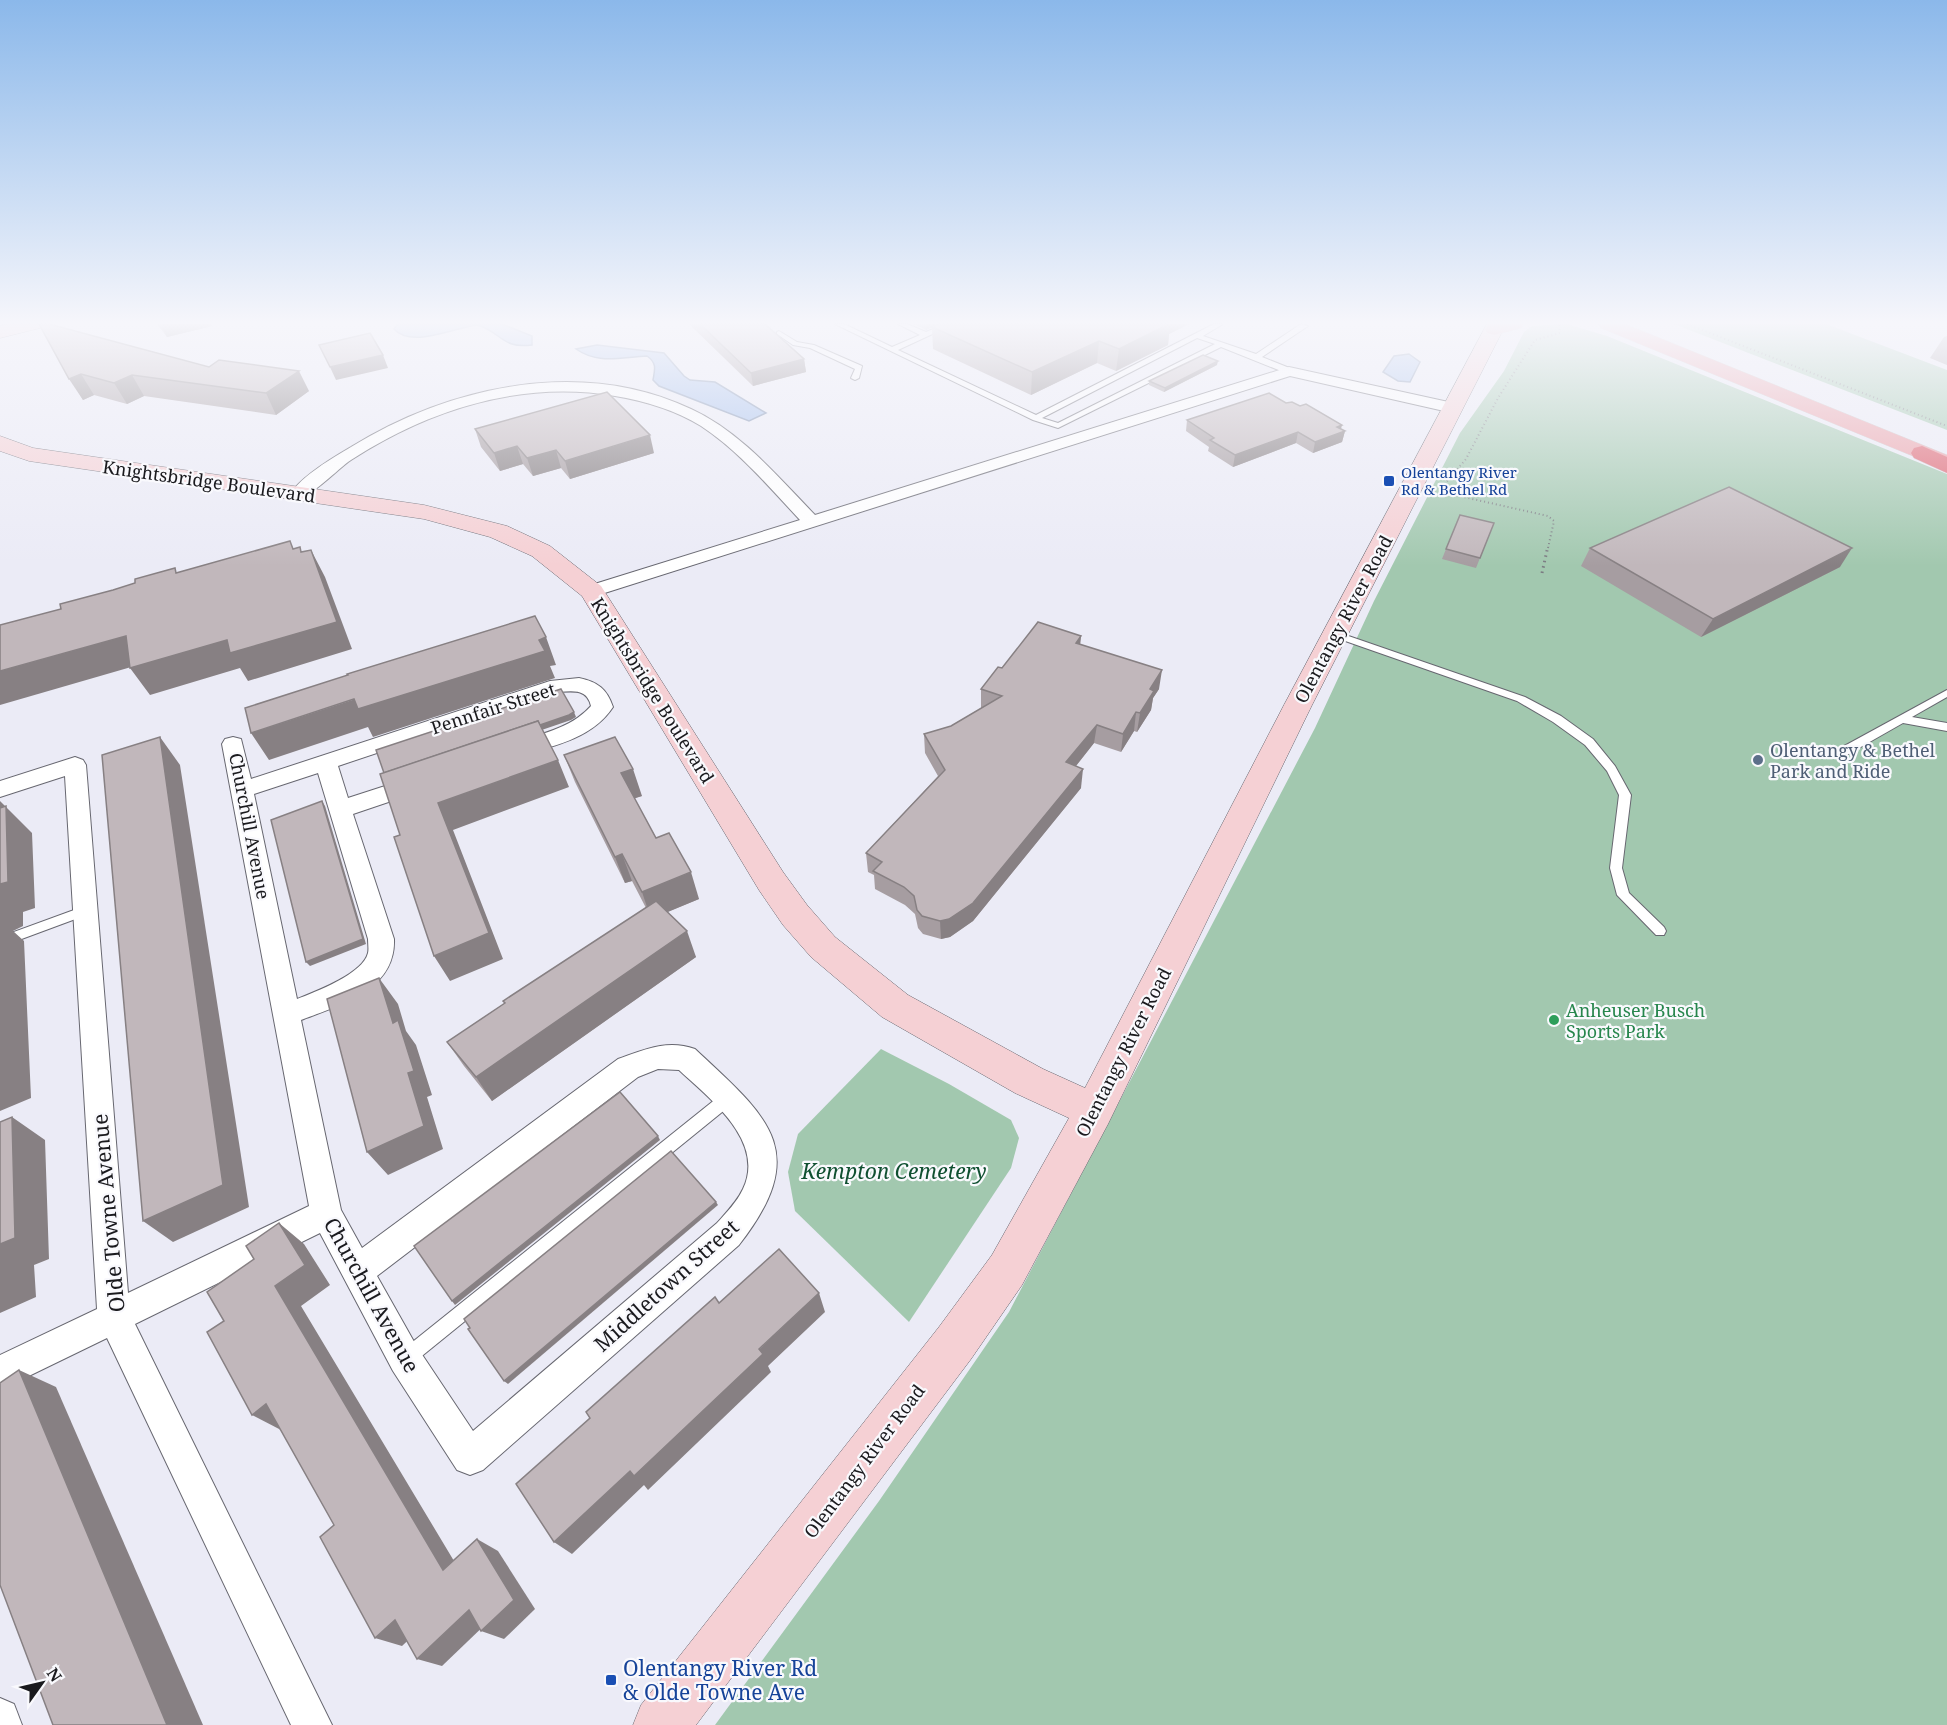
<svg xmlns="http://www.w3.org/2000/svg" width="1947" height="1725" font-family="'Noto Serif',serif">
<rect width="100%" height="100%" fill="#ebebf6"/>
<!-- green -->
<g fill="#a2c8af">
<path d="M1567,324L1607,336L1947,474V1725H715L879,1501L1009,1312L1315,728L1374,601L1460,433L1504,371L1524,332L1532,326Z"/>
<path d="M1674,324H1826L1947,370V430Z"/>
<path d="M881,1049L949,1084L1011,1120L1019,1138L1011,1168L909,1322L795,1211L788,1172L798,1134Z"/>
</g>
<!-- water -->
<g fill="#a1bdec" stroke="#788cae" stroke-width="1.5">
<path d="M398,324H502L532,336V345C502,349 502,333 478,325C455,327 412,349 394,329Z"/>
<path d="M597,345L664,353L684,376L690,380L715,382L766,413L749,421L659,386L653,380C655,369 657,363 647,356C621,357 599,365 576,349Z"/>
<path d="M1409,354L1420,362L1410,382L1398,381L1383,372L1394,356Z"/>
</g>
<g fill="none" stroke-linecap="round" stroke-linejoin="round">
<!-- lane casing -->
<g stroke="#676770" stroke-width="2">
<g id="lane">
<path d="M835,324H844L892,347L920,335L898,324H907L926,332L945,324H954L898,350L1036,415L1214,324H1223L1203,336L1256,354L1301,324L1308,326L1262,357L1292,369V373H1286L1221,347L1058,428L1033,420ZM1197,338L1215,344L1058,423L1042,418Z"/>
<path d="M779,331L797,342L814,345L862,366L859,378L855,380L851,378L855,369L810,348L793,345L777,334V332Z"/>
<path d="M1334,631L1525,697L1561,716L1593,739L1615,766L1631,795L1622,868L1629,893L1664,927L1666,931L1664,935H1656L1617,895L1610,868L1619,795L1607,771L1585,745L1553,722L1517,701L1331,636V632Z"/>
<path d="M1947,690V697L1912,717L1947,723V731L1903,723L1845,756H1837L1836,753L1837,750Z"/>
<path d="M85,906L89,908L91,911L89,914L0,947V937Z"/>
<path d="M727,1093L732,1094L734,1099L732,1104L412,1364L406,1366L400,1364L398,1358L400,1352L722,1094Z"/>
</g>
</g>
<!-- street casing -->
<g stroke="#676770" stroke-width="2">
<g id="street">
<path d="M1289,367L1453,403L1461,408L1453,413L1290,376L592,597L585,595L583,591L585,587L800,520C769,487 739,451 701,426C675,410 645,401 615,396C522,380 430,409 351,460C337,469 308,502 292,498L290,494C302,476 332,458 351,447C450,386 581,357 691,409C741,432 777,476 815,515Z"/>
<path d="M579,678C598,682 607,689 613,707C592,739 551,747 517,756L509,754L506,749L509,744C537,735 571,729 591,706C587,689 574,691 559,692L338,766L348,798L416,776L424,778L427,784L424,790L353,814L394,939C396,990 340,1005 301,1020L341,1210L362,1248L618,1059C644,1050 667,1039 695,1049C769,1118 812,1151 739,1245L483,1470L470,1475L457,1470L393,1371L320,1233L135,1324L332,1725H291L107,1338L0,1390V1355L97,1309L65,776L0,797V781L75,757L83,760L86,765L128,1293L309,1206L222,744L225,739L233,737L241,739L251,779L550,681ZM318,773L368,939C368,944 369,949 368,953C363,974 315,992 297,999L254,794ZM658,1069L679,1070C710,1099 766,1141 743,1189C737,1202 726,1213 717,1223L473,1431L417,1347L377,1276L638,1077Z"/>
<path d="M0,1698L14,1704L22,1725H0Z"/>
</g>
</g>
<!-- secondary casing -->
<g stroke="#676770" stroke-width="1">
<g id="secondary">
<path d="M8,324H42L40,328L0,338V326Z"/>
<path d="M1487,324H1506L1312,705L1108,1124L1022,1285L971,1359L696,1725H633L641,1705L939,1327L992,1255L1069,1118L1015,1093L882,1017L811,957L783,925L759,890L582,596L532,556L490,537L424,519L29,461L0,451V436L33,448L424,505L507,526L550,546L601,586L783,872L807,905L835,937L908,995L1043,1069L1085,1088L1284,705Z"/>
</g>
</g>
<!-- primary casing -->
<g stroke="#cdcdce" stroke-width="1">
<g id="primary">
<path d="M1523,324L1521,328L1494,335L1487,333L1485,329L1490,324Z"/>
<path d="M1599,324H1625L1947,455V470L1601,328Z"/>
</g>
</g>
<!-- highway casing -->
<g stroke="#cdcdce" stroke-width="1">
<path id="highway" d="M1922,446L1947,457V473L1914,458L1911,453L1914,448Z"/>
</g>
<!-- path-far1 -->
<g stroke="#7b7b82" stroke-width="2" stroke-dasharray="1 3" stroke-linecap="butt">
<path d="M1687,324L1947,426"/>
<path d="M1548,548L1554,521L1548,516L1446,493L1441,488L1466,459L1498,398L1535,340L1560,333L1559,324"/>
</g>
<!-- path -->
<path stroke="#7b7b82" stroke-width="3" stroke-dasharray="1.5 4" stroke-linecap="butt" d="M1542,573L1548,546"/>
<!-- lane -->
<use href="#lane" fill="#fff" fill-rule="evenodd"/>
<!-- street -->
<use href="#street" fill="#fff" fill-rule="evenodd"/>
<!-- secondary -->
<use href="#secondary" fill="#f5d0d4" fill-rule="evenodd"/>
<!-- primary -->
<use href="#primary" fill="#eba1a9" fill-rule="evenodd"/>
<!-- highway -->
<use href="#highway" fill="#de6370" fill-rule="evenodd"/>
</g>
<!-- wall -->
<g fill="#a69da1">
<path d="M39,324L209,367L309,391L276,415L144,396L127,404L94,395L83,400Z"/>
<path d="M157,324H211L212,326L167,337Z"/>
<path d="M689,324H765L804,359L806,372L753,386Z"/>
<path d="M914,324H1189L1169,334L1168,345L1116,371L1097,363L1031,395L933,349L932,327L926,330Z"/>
<path d="M1947,336V365L1930,358L1944,337Z"/>
<path d="M1217,365L1164,392L1149,385V381Z"/>
<path d="M1286,403L1345,431L1342,442L1313,453L1296,443L1233,467L1208,451L1209,447L1186,431L1187,420Z"/>
<path d="M475,429L654,453L570,479L561,468L533,476L523,464L500,471L481,447Z"/>
<path d="M1494,523L1476,568L1442,559L1446,549Z"/>
<path d="M1590,548L1840,567L1701,637L1581,566Z"/>
<path d="M1081,636L1080,645L1159,689L1153,698L1151,710L1137,732L1134,731L1121,752L1094,743L1076,766L1081,788L973,921L950,937L941,939L923,934L918,928L915,914L905,905L875,889L874,875L868,872L866,853L938,776L925,753L924,734L951,726L981,708V689L1002,668Z"/>
<path d="M564,755L642,796L634,798L656,838L699,899L667,912L696,957L492,1101L464,1066L447,1042L646,908L632,881L625,883L575,782Z"/>
</g>
<!-- shaded-wall -->
<g fill="#878083">
<path d="M160,324H211L212,326L167,337Z"/>
<path d="M926,324H934V326L926,330Z"/>
<path d="M1158,324H1189L1169,334L1168,345L1116,371L1119,349Z"/>
<path d="M1099,341L1097,363L1031,395L1032,372Z"/>
<path d="M383,355L388,368L336,380L330,367Z"/>
<path d="M804,359L806,372L753,386L751,373Z"/>
<path d="M1218,361L1217,365L1164,392L1165,388Z"/>
<path d="M299,371L309,391L276,415L266,393Z"/>
<path d="M81,374L94,395L83,400L69,379Z"/>
<path d="M132,375L144,396L127,404L114,383Z"/>
<path d="M1342,425L1340,433L1345,431L1342,442L1313,453L1315,442L1337,427Z"/>
<path d="M1298,432L1296,443L1233,467L1235,455Z"/>
<path d="M650,435L654,453L570,479L565,461Z"/>
<path d="M517,446L523,464L500,471L494,453Z"/>
<path d="M556,450L561,468L533,476L527,458Z"/>
<path d="M1852,548L1840,567L1701,637L1713,619Z"/>
<path d="M311,550L325,577L352,649L248,681L240,668L150,695L130,668Z"/>
<path d="M126,636L145,663L0,705V671Z"/>
<path d="M1081,636L1079,654L1076,643Z"/>
<path d="M546,637L556,665L550,666L555,678L373,737L368,727L269,760L251,733Z"/>
<path d="M1162,670L1159,689L1153,698L1151,710L1137,732L1140,713L1150,689Z"/>
<path d="M574,712L576,717L571,720L389,782Z"/>
<path d="M1136,712L1134,731L1121,752L1123,734Z"/>
<path d="M1097,725L1094,743L1064,781L1066,762Z"/>
<path d="M160,737L180,765L249,1207L173,1242L143,1221Z"/>
<path d="M558,760L569,787L453,830L503,959L450,981L434,956L438,803Z"/>
<path d="M633,769L642,796L630,800L621,773Z"/>
<path d="M1083,769L1081,788L973,921L950,937L941,939L940,921Z"/>
<path d="M0,801L32,833L35,908L23,912V926L13,931L24,941L31,1098L0,1111Z"/>
<path d="M322,801L325,806L366,944L310,966L306,962Z"/>
<path d="M622,854L632,881L625,883L615,857Z"/>
<path d="M691,872L699,899L651,919L642,892Z"/>
<path d="M687,931L696,957L492,1101L476,1077Z"/>
<path d="M379,978L398,1004L406,1031L416,1045L432,1095L427,1097L443,1149L388,1175L367,1152L393,1023Z"/>
<path d="M12,1117L45,1140L49,1259L34,1265L36,1297L0,1313V1244Z"/>
<path d="M658,1136L660,1140L455,1305L452,1301Z"/>
<path d="M716,1202L718,1205L508,1384L504,1381Z"/>
<path d="M279,1223L304,1244L330,1285L301,1306L466,1581L443,1570L275,1286Z"/>
<path d="M819,1293L825,1312L768,1366L771,1372L648,1490L644,1485L572,1554L554,1542Z"/>
<path d="M19,1370L56,1387L203,1725H167Z"/>
<path d="M266,1404L295,1420L281,1430L252,1415Z"/>
<path d="M477,1539L498,1551L535,1609L504,1639L481,1631Z"/>
<path d="M469,1610L491,1619L442,1666L417,1659Z"/>
<path d="M395,1620L421,1628L402,1646L375,1638Z"/>
</g>
<!-- building -->
<g fill="#c1b7bb" stroke="#878083" stroke-width="1.5">
<path d="M39,324H49L209,367L219,360L299,371L266,393L132,375L114,383L81,374L69,379Z"/>
<path d="M700,324H765L804,359L751,373Z"/>
<path d="M939,324H1169L1119,349L1099,341L1032,372L932,327Z"/>
<path d="M370,333L383,355L330,367L319,345Z"/>
<path d="M1203,355L1218,361L1165,388L1149,381Z"/>
<path d="M607,392L650,435L565,461L556,450L527,458L517,446L494,453L475,429Z"/>
<path d="M1269,393L1286,403L1292,402L1300,406L1306,404L1342,425L1337,427L1345,431L1315,442L1298,432L1235,455L1210,440L1214,438L1187,420Z"/>
<path d="M1729,487L1852,548L1713,619L1590,548Z"/>
<path d="M1460,515L1494,523L1480,558L1446,549Z"/>
<path d="M290,541L293,549L300,547L301,552L311,550L337,622L230,653L227,640L130,668L126,636L0,671V625L61,609L60,604L113,590L135,583V579L175,568L176,573Z"/>
<path d="M535,616L546,637L539,640L545,651L358,709L354,699L251,733L245,708L348,675L347,674Z"/>
<path d="M1038,622L1081,636L1076,643L1162,670L1150,689L1154,691L1140,713L1136,712L1123,734L1097,725L1066,762L1083,769L973,903L949,919L940,921L922,916L917,910L914,896L904,887L873,871L882,862L866,853L945,770L924,734L951,726L1002,696L981,689L998,667L1002,668Z"/>
<path d="M561,689L574,712L569,715L540,725L538,721L384,773L376,750Z"/>
<path d="M538,721L558,760L438,803L489,933L434,956L394,837L400,835L380,774Z"/>
<path d="M160,737L223,1185L143,1221L102,755Z"/>
<path d="M615,737L633,769L621,773L656,838L669,833L691,872L642,892L622,854L615,857L564,755Z"/>
<path d="M322,801L363,939L306,962L271,820Z"/>
<path d="M6,806L8,882L0,884V808Z"/>
<path d="M656,901L687,931L476,1077L447,1042L505,1003L503,1001Z"/>
<path d="M379,978L393,1023L398,1020L414,1071L408,1073L424,1126L367,1152L327,999Z"/>
<path d="M620,1092L658,1136L452,1301L414,1246Z"/>
<path d="M12,1117L15,1238L0,1244V1122Z"/>
<path d="M671,1151L716,1202L504,1381L468,1329L470,1328L464,1319Z"/>
<path d="M279,1223L305,1265L275,1286L443,1570L477,1539L514,1600L481,1631L469,1610L417,1659L395,1620L375,1638L320,1537L334,1525L266,1404L252,1415L207,1332L224,1321L207,1292L254,1259L246,1246Z"/>
<path d="M779,1249L819,1293L759,1349L763,1354L634,1476L630,1471L554,1542L516,1484L590,1418L586,1412L715,1297L719,1303Z"/>
<path d="M19,1370L167,1725H53L0,1585V1383Z"/>
</g>
<!-- sky -->
<linearGradient id="sky" x2="0" y2="1"><stop stop-color="#8bb8ea"/><stop offset="0.57" stop-color="#f6f6fb"/><stop offset="1" stop-color="#f6f6fb" stop-opacity="0"/></linearGradient>
<rect width="1947" height="566" fill="url(#sky)"/>
<!-- markers -->
<g fill="#1a4fb4" stroke="#f9f9fd" stroke-width="2">
<rect x="1383" y="475" width="12" height="12" rx="3"/>
<rect x="605" y="1674" width="12" height="12" rx="3"/>
</g>
<circle fill="#5c6f8a" stroke="#f9f9fd" stroke-width="2" cx="1758" cy="760" r="6"/>
<circle fill="#2e9e5b" stroke="#f9f9fd" stroke-width="2" cx="1554" cy="1020" r="6"/>
<g text-anchor="middle" dominant-baseline="central" stroke-width="4.5" stroke-linejoin="round" paint-order="stroke">
<!-- far-transit labels -->
<g font-size="15" fill="#164399" stroke="#f9f9fd" text-anchor="start">
<text x="1401" y="472">Olentangy River<tspan x="1401" dy="17">Rd &amp; Bethel Rd</tspan></text>
</g>
<!-- street labels -->
<g font-size="18" fill="#1a1a1e" stroke="#f9f9fd">
<text transform="translate(209 481) rotate(8)">Knightsbridge Boulevard</text>
<text transform="translate(1343 619) rotate(-62)">Olentangy River Road</text>
<text transform="translate(653 690) rotate(58)">Knightsbridge Boulevard</text>
<text transform="translate(493 708) rotate(-18)">Pennfair Street</text>
<text transform="translate(250 826) rotate(79)">Churchill Avenue</text>
<text transform="translate(1123 1052) rotate(-63)">Olentangy River Road</text>
<text transform="translate(864 1461) rotate(-53)">Olentangy River Road</text>
</g>
<!-- service labels -->
<g font-size="18" fill="#4e5e75" stroke="#f9f9fd" text-anchor="start">
<text x="1770" y="750">Olentangy &amp; Bethel<tspan x="1770" dy="21">Park and Ride</tspan></text>
</g>
<!-- leisure labels -->
<g font-size="18" fill="#27864d" stroke="#f9f9fd" text-anchor="start">
<text x="1566" y="1010">Anheuser Busch<tspan x="1566" dy="21">Sports Park</tspan></text>
</g>
<!-- near-park labels -->
<g font-size="21" font-style="italic" fill="#105031" stroke="#f9f9fd">
<text x="894" y="1171">Kempton Cemetery</text>
</g>
<!-- near-street labels -->
<g font-size="21" fill="#1a1a1e" stroke="#f9f9fd">
<text transform="translate(108 1213) rotate(-95)">Olde Towne Avenue</text>
<text transform="translate(666 1285) rotate(-42)">Middletown Street</text>
<text transform="translate(372 1295) rotate(61)">Churchill Avenue</text>
</g>
<!-- near-transit labels -->
<g font-size="21" fill="#164399" stroke="#f9f9fd" text-anchor="start">
<text x="623" y="1668">Olentangy River Rd<tspan x="623" dy="24">&amp; Olde Towne Ave</tspan></text>
</g>
</g>
<!-- north arrow -->
<g transform="translate(42 1683) rotate(56)" stroke="#f9f9fd" stroke-width="4.5" paint-order="stroke">
<path d="M0-4.5L10 22L0 15L-10 22Z" fill="#1a1a1e"/>
<text y="-9" font-size="16" font-weight="bold" text-anchor="middle" fill="#1a1a1e">N</text>
</g>
</svg>
